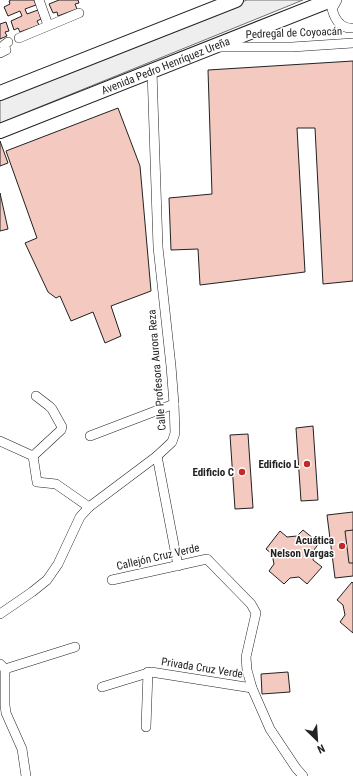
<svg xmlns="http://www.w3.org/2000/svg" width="353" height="776" font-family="'Roboto Condensed',sans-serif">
<rect width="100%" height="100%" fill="#fff"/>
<!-- green -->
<path fill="#eee" stroke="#6f6f6f" d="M247,0H303L0,123V98Z"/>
<!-- building -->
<g fill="#f3c9c0" stroke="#222">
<path d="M11,0H34L36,5L25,9L27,14L38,10L41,19L37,21L39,25L20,32L18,28L14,30L11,21L22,16L20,11L8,16L4,7L10,4L9,1Z"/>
<path d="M59,0H78L79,3L75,4L77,9L58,16L57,12L53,13L49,4Z"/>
<path d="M6,22L9,31L5,32L7,36L0,39V24Z"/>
<path d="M353,61V281L323,284L315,128H297L305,272L200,285L198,249L171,250L169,198L212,194L208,70Z"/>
<path d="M118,108L140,166L151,291L111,306L121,336L105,343L93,312L71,321L60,296L56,298L48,292L25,243L37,238L6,151Z"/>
<path d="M0,141L8,163L0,166Z"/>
<path d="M0,193L8,229L0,231Z"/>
<path d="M313,426L318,500L301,501L296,428Z"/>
<path d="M248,434L253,508L235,509L230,435Z"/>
<path d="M353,512V576L335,578L327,515Z"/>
<path d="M303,530L319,543L314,550L313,560L322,567L307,584L299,577L290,578L284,584L269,571L274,564L272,554L266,549L280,531L287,537L297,536Z"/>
<path d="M353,530V563H349L345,531Z"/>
<path d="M352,582L353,583V633L340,622L345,615L343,605L337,600Z"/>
<path d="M288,672L290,692L262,694L261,674Z"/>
</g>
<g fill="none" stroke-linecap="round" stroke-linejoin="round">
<!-- street casing -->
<g stroke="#222" stroke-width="10">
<g id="street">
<path d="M39,0L48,25"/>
<path d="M337,0L332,9C335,20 341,29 353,28"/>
<path d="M19,38L79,13"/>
<path d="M218,47H292L353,43"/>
<path d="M0,53L6,50L4,45L8,42"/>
<path d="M90,436L174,404"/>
<path d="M0,441L33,456L37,482L56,484L89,507"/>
<path d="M33,456L61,430L62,427L52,409L49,406L36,396"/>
<path d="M157,456L178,566"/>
<path d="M112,580L207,559L251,604L256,613L246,657L247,670L252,688L270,729L296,768L303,776"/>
<path d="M0,614L32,592L47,580L58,564L80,517L89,507L157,456L172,442L175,433L174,404L171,366L158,247L152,71"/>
<path d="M0,664L5,669V705L6,713L22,749L26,776"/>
<path d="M5,669L75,647"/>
<path d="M102,687L151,672L252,688"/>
<path d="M146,727L148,672"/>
</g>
</g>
<!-- primary casing -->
<g stroke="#222" stroke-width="16">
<g id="primary">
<path d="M0,93L236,0"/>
<path id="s1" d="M0,131L331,0"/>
</g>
</g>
<!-- street -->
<use href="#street" stroke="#fff" stroke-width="9"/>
<!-- primary -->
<use href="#primary" stroke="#fff" stroke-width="14"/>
</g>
<!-- markers -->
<g fill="#c62828" stroke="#fff" stroke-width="1.5">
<circle cx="307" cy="464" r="4"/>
<circle cx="242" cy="472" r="4"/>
<circle cx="342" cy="546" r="4"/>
</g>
<g text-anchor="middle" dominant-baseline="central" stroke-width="3" stroke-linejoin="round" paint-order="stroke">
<!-- street labels -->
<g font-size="11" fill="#222" stroke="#fff">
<text transform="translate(294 33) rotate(-2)">Pedregal de Coyoacán</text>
<text stroke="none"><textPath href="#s1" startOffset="178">Avenida Pedro Henríquez Ureña</textPath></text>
<text transform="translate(157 370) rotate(-95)">Calle Profesora Aurora Reza</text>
<text transform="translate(158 557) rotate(-13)">Callejón Cruz Verde</text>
<text transform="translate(202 668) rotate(9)">Privada Cruz Verde</text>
</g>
<!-- poi labels -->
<g font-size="11" font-weight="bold" fill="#222" stroke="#fff" text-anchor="end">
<text x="299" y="464">Edificio L</text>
<text x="234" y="472">Edificio C</text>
<text x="334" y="540">Acuática<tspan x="334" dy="13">Nelson Vargas</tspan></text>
</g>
</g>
<!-- north arrow -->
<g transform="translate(317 740) rotate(155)" stroke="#ffffff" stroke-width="3" paint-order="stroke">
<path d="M0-3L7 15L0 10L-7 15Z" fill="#222222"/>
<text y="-6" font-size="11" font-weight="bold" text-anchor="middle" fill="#222222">N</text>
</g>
</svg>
